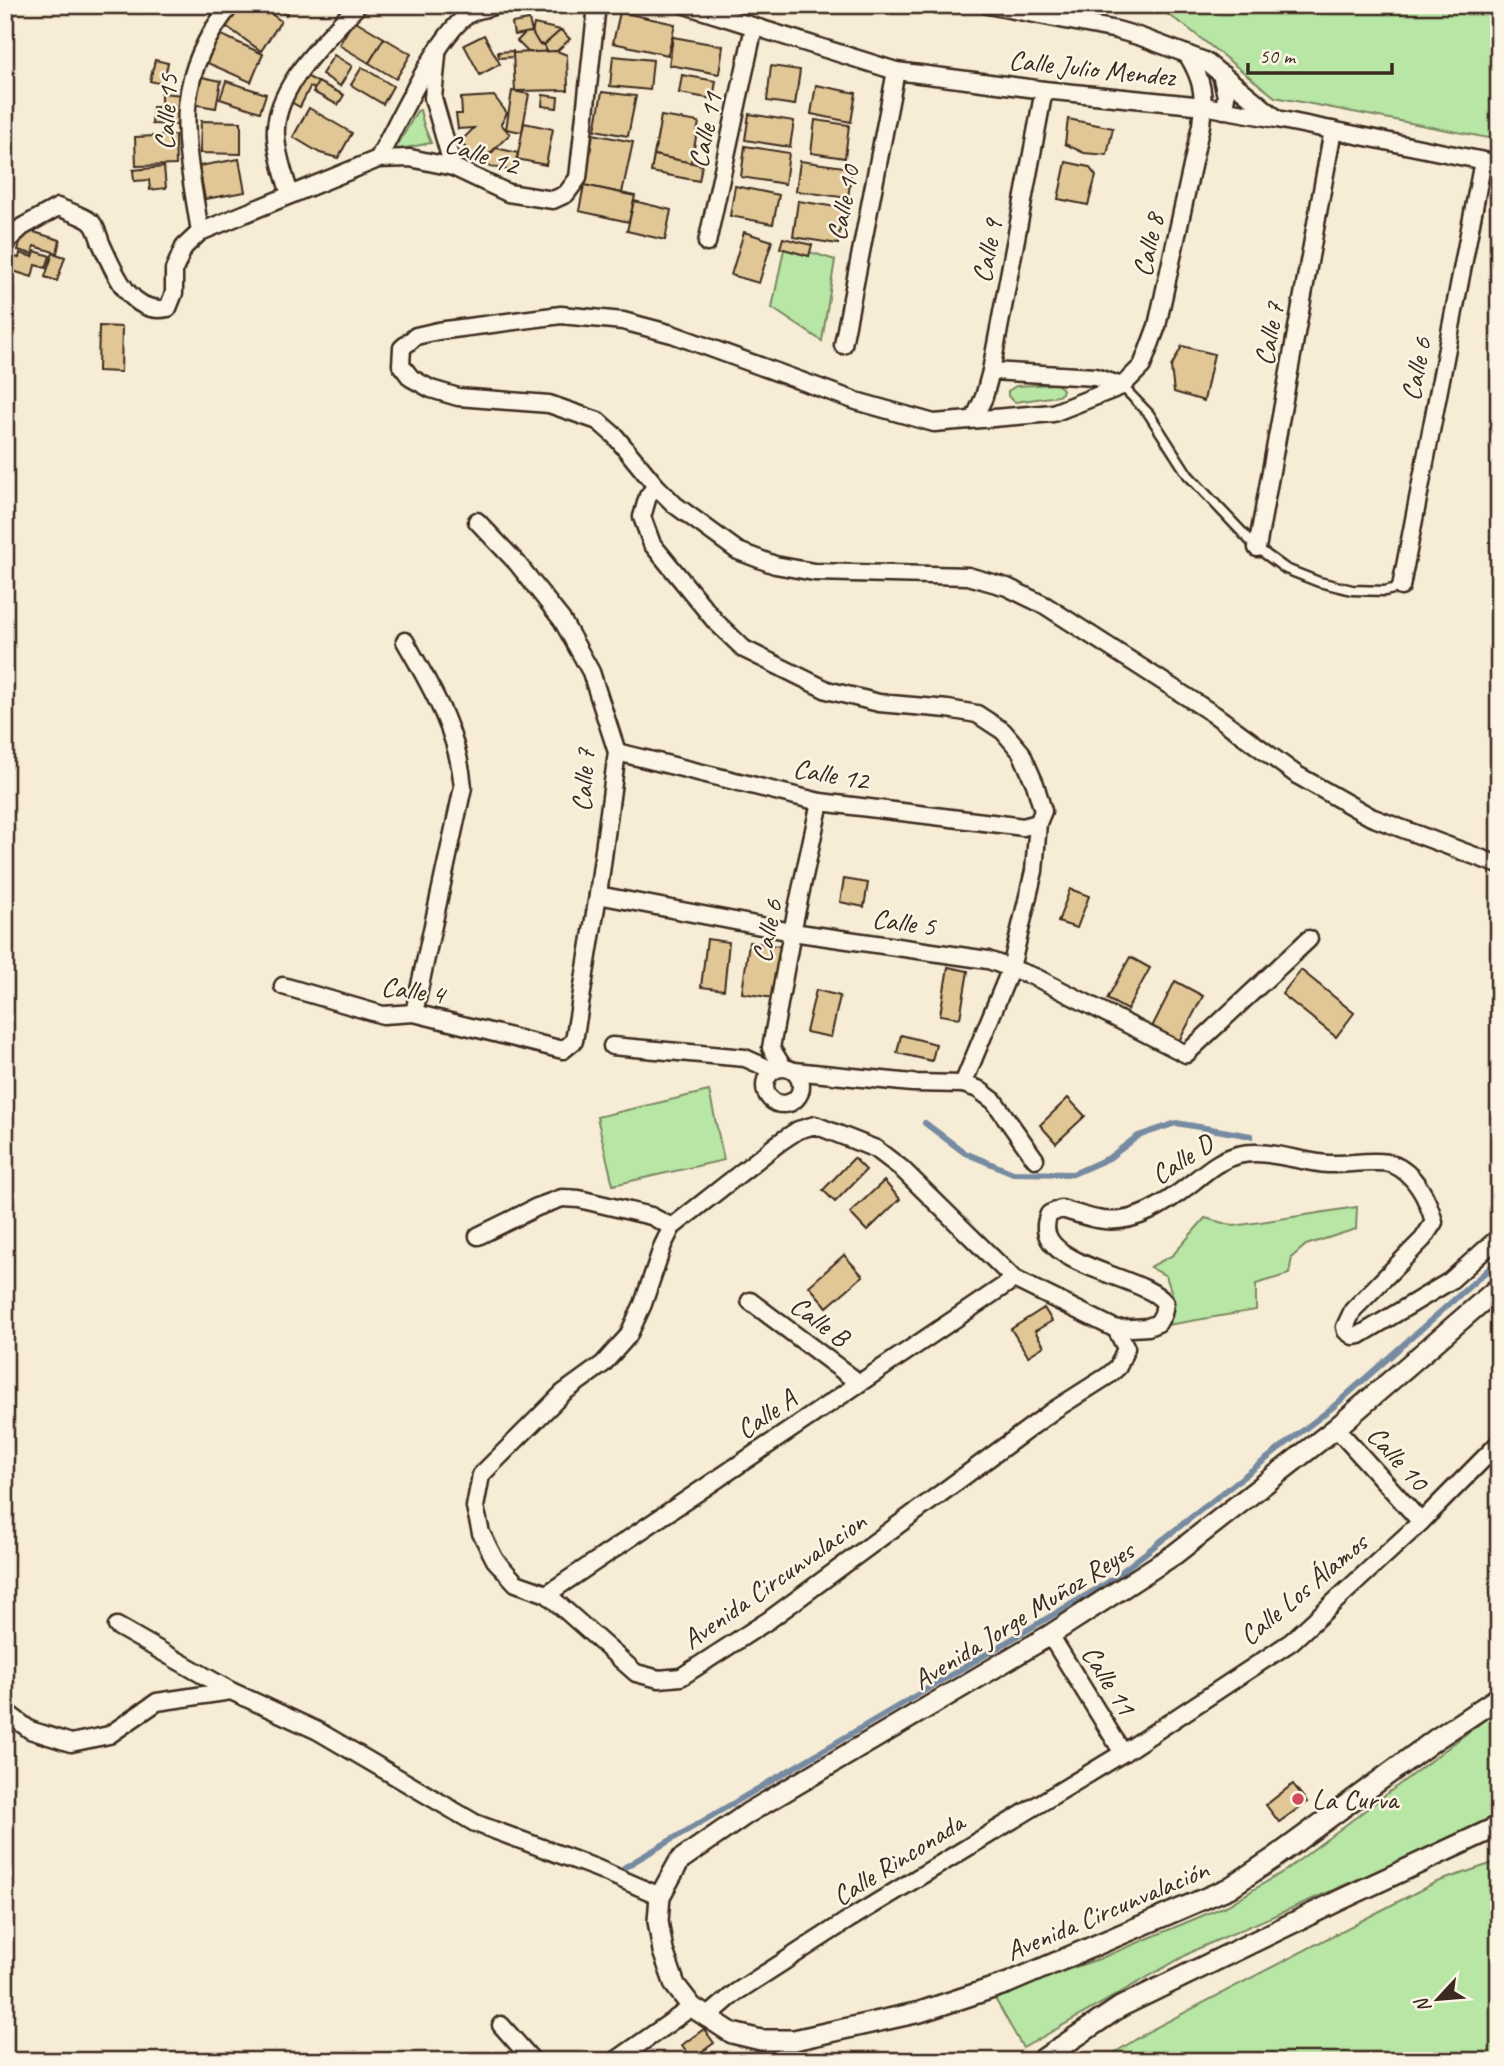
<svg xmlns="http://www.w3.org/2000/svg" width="1504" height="2066" font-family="Caveat,sans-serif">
<rect width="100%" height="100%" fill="#f7ecd5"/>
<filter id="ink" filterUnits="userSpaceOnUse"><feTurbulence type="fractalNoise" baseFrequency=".0143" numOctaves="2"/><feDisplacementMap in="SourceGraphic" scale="14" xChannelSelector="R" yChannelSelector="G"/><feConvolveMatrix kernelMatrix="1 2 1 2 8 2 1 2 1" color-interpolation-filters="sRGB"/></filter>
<g filter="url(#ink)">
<!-- green -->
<g fill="#b8e6a5" stroke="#7a8862" stroke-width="2">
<path d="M1110,5H1499V140L1275,97L1184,25L1159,9Z"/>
<path d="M420,110L424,126L431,143L395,150L417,111Z"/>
<path d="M784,249L809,256L810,252L835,260L822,341L772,308Z"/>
<path d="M1057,384L1063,389L1062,393L1058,396L1015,402L1008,396V391L1016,386Z"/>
<path d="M709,1091L724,1160L613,1185L597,1117Z"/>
<path d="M1357,1207L1356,1229L1306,1245L1292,1257L1289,1274L1256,1284V1310L1162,1326L1173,1297L1166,1276L1150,1267L1173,1255L1205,1218L1234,1226Z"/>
<path d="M1499,1709V1818L1197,1949L1023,2048L993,1995L1099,1959L1228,1905L1286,1870Z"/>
<path d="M1499,1861V2061H1101L1151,2030L1434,1883Z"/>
</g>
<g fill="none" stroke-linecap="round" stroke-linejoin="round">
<!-- stream -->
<g stroke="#768ba1" stroke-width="6">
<path d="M925,1123L965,1153L1013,1173L1073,1174L1109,1158L1138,1136L1176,1123L1251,1136"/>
<path d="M625,1867L1107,1583L1333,1407L1499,1260"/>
</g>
</g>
<!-- building -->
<g fill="#e1c796" stroke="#3b2a1e" stroke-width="2">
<path d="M236,5H259L281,21L261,51L223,24Z"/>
<path d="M274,5H293L286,15Z"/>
<path d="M620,12L675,24L668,55L613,43Z"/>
<path d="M354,20L384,38L369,63L339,45Z"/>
<path d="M529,20L532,32L514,35L512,23Z"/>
<path d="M534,24L561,30L544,45L539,44L532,34Z"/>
<path d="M561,30L570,39L557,51L547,52L544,45Z"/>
<path d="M215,32L263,54L251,82L203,61Z"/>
<path d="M532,32L539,44L544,45L547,52H528L517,41L525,33Z"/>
<path d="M484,35L500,64L480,75L464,45Z"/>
<path d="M673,37L723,46L719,74L669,65Z"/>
<path d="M384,38L411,54L396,79L369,63Z"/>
<path d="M513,51V57L499,58L498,52Z"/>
<path d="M557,51L567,55L568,90L515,91L513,53Z"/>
<path d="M334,55L352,66L340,86L322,74Z"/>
<path d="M613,56L653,60L650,90L610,86Z"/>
<path d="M155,60L168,63L163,84L150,81Z"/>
<path d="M771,66L800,70L795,105L767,101Z"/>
<path d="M362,67L393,86L383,104L351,85Z"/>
<path d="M304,75L318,82L315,89L310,87L300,107L291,102Z"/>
<path d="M682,75L716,81L713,99L679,93Z"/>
<path d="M197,76L221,81L216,108L192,104Z"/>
<path d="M226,81L266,94L260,112L220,99Z"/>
<path d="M318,82L344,95L338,105L313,92Z"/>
<path d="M816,85L856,93L851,122L811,114Z"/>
<path d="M512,91L529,94L522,132L506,129Z"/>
<path d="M602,92L636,96L628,136L595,130Z"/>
<path d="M161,93L183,95L182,125L152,124L153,107H161Z"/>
<path d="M543,95L558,97L557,108L542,106Z"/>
<path d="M494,96L507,113L501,124L510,134L480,163L460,142L474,128L458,129L456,114H462L461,98Z"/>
<path d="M309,108L352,133L338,158L320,153L293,137Z"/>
<path d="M749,114L794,121L790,147L745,140Z"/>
<path d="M661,116L699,122L691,163L654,155Z"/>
<path d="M1068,119L1113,128L1107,155L1084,153L1065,144Z"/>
<path d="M815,120L849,125L845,158L811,153Z"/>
<path d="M201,121L241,122V154L200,153Z"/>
<path d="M524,123L553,129L546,165L517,159Z"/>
<path d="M593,134L633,142L622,193L584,185Z"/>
<path d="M175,135L176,165L136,166L135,137Z"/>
<path d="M745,146L789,153L785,184L741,177Z"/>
<path d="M496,148L518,153L513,171L488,166L484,161Z"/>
<path d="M654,155L702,165L699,181L651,172Z"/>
<path d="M239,159L245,192L205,199L199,166Z"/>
<path d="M800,161L852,168L848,198L796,191Z"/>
<path d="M1066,162L1089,167L1096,176L1088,205L1058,199Z"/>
<path d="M164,167L166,188L150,190L149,180L134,181L133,170Z"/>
<path d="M584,185L635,196L629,222L579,211Z"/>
<path d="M735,186L779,195L773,224L730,216Z"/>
<path d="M634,201L671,210L665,240L627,231Z"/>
<path d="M798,201L843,208L838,244L793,237Z"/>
<path d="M24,229L60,240L57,253L34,246L32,254L18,250Z"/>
<path d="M744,232L772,241L759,283L731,275Z"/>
<path d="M783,238L812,245L809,256L780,248Z"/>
<path d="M35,251L50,256L46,268L35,265L32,277L10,270L14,257L19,258L20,253L33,257Z"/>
<path d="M53,253L65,257L57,281L45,277Z"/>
<path d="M99,326L122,327L121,372L98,371Z"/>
<path d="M1182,346L1214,354L1204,401L1174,392L1171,367Z"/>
<path d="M844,879L868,883L864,907L840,902Z"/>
<path d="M1070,889L1089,896L1077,928L1058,922Z"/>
<path d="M707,939L729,942L724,990L701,987Z"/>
<path d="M749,942L780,946L773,998L742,993Z"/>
<path d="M1130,957L1150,968L1127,1010L1107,999Z"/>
<path d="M948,967L968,971L960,1018L940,1015Z"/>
<path d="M1301,970L1354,1013L1336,1037L1282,994Z"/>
<path d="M1175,981L1203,996L1178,1043L1151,1029Z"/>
<path d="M816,990L840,996L831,1037L806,1032Z"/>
<path d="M901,1035L936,1044L932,1061L897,1053Z"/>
<path d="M1068,1098L1085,1116L1056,1143L1040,1125Z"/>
<path d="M854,1158L866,1170L835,1202L823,1190Z"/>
<path d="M884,1181L900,1199L867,1231L850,1213Z"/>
<path d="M844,1255L863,1276L827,1307L809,1286Z"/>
<path d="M1044,1308L1052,1321L1035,1331L1044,1346L1028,1356L1011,1329Z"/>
<path d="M1293,1784L1307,1802L1279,1822L1266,1805Z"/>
<path d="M704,2029L714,2043L692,2059L682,2045Z"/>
</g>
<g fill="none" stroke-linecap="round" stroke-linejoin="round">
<!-- service casing -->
<g stroke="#3b2a1e" stroke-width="13">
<path id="service" d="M1122,386L1149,414L1188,475L1257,548L1286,569L1319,582L1352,590L1385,591L1401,587"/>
</g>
<!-- minor casing -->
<g stroke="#3b2a1e" stroke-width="21">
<g id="minor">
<path d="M685,5L896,71L1044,90L1204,106L1277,119L1499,164"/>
<path d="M988,5L1117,30L1141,37L1205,61L1221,74L1226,96L1224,110"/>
<path d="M1187,54C1203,80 1205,95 1201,125L1157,326L1142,366L1122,386L1053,413L934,423L856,401L672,334L623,321L561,315L438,331L416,336L402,348L401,365L411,378L431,389L458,397L549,404L598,421L615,436L656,486L675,505L738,551L775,565L814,572L968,576L1007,587L1046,606L1215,715L1297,775L1371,817L1499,865"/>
<path d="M437,55L433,98L453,167"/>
<path d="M1222,74L1275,117"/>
<path d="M378,159C396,126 440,29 471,13C478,9 489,8 497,5"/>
<path d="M290,195C285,177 277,156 276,137C272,88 328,38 358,5"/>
<path d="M200,232C186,142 168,82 231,5"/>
<path d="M5,243L22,227L58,207C67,211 85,216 92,223C96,227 99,237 101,243C114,271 130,316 168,308L174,293V270L184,247L200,232L378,159L410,158L453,167L508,193L553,200L566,194L578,178L597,5"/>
<path d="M707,243L754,27"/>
<path d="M843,345L896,71"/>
<path d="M991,371L1095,377L1122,386"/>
<path d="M974,419L984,397L991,371L1044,90"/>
<path d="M656,486L648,496L642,517L652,544L715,621L744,649L827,690L879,703L948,709L977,714L1003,731L1021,752L1035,784L1043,811L1038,823L1034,871L1011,968L963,1084"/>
<path d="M1257,548L1333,130"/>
<path d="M1401,587L1483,161"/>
<path d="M405,641C432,689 458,731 463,787L414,1013"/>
<path d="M617,752L820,802L1008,825L1023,827L1038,823"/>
<path d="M598,895L792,932L988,960L1035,977L1186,1054L1309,939"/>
<path d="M283,986L383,1015L414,1013L563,1050L574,1041L598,895L617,752L591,672L562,620L517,563L477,521"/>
<path d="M612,1046L745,1058L772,1070"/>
<path d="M783,1067L771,1048L792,932L820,802"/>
<circle cx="783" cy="1086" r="18"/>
<path d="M794,1071L912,1083L963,1084L978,1089L994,1101L1035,1159"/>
<path d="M478,1236L537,1207L562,1198L579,1199L651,1216L672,1227"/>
<path d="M750,1301L859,1383"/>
<path d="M1116,1329L1126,1348L1118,1367L1109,1375L1054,1410L769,1620L681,1677L659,1679L636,1673L547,1594L516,1583L495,1560L481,1533L475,1507L481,1475L563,1393L603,1364L628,1336L643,1304L663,1245L672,1227L780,1142L798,1130L815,1125L876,1149L901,1168L1014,1279L1116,1329L1148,1327L1158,1323L1163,1314L1165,1303C1144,1274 1026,1266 1049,1214L1061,1209C1073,1212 1085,1217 1097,1219C1133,1227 1167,1203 1193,1182C1208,1170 1219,1160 1238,1155C1265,1148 1300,1162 1328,1164C1343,1165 1379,1159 1392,1164C1415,1173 1428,1199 1434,1222L1423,1239L1353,1310L1345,1327L1346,1331L1353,1336L1360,1335L1450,1281L1499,1237"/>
<path d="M1336,1428L1421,1522"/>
<path d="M547,1594L1014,1279"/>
<path d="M117,1626L231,1691L318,1731L475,1823L596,1868L660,1896"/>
<path d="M1050,1635L1123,1753"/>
<path d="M5,1711L30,1730L71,1743L109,1735L157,1702L231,1691"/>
<path d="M706,2018L735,1993L848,1920L1123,1753L1291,1642L1421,1522L1499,1443"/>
<path d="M501,2025L533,2061"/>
<path d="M615,2061L692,2007"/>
</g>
</g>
<!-- tertiary casing -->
<g stroke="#3b2a1e" stroke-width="24">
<g id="tertiary">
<path d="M1499,1287L1336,1428L1175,1554L1050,1635L748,1813L680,1860L660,1896L658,1921L663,1951L675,1985L692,2007L732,2033L761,2040H794L920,2012L1008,1983L1229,1888L1274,1858L1436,1739L1499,1697"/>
<path d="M1040,2061L1120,2007L1340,1900L1499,1826"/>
</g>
</g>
<!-- service -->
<use href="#service" stroke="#fcf5e5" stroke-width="8"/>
<!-- minor -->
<use href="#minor" stroke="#fcf5e5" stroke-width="16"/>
<!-- tertiary -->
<use href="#tertiary" stroke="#fcf5e5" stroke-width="19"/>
</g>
</g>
<!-- markers -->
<circle fill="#d1495b" stroke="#fcf5e5" stroke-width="2.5" cx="1298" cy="1799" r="7"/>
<g text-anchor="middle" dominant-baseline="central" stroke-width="5" stroke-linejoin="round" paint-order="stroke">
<!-- street labels -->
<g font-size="28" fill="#3b2a1e" stroke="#fcf5e5">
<text transform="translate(1092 68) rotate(6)">Calle Julio Mendez</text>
<text transform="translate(166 112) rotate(-87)">Calle 15</text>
<text transform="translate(705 130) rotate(-78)">Calle 11</text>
<text transform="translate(482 154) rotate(19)">Calle 12</text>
<text transform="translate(843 203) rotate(-79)">Calle 10</text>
<text transform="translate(1148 245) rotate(-78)">Calle 8</text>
<text transform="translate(987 251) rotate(-79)">Calle 9</text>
<text transform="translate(1269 334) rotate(-80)">Calle 7</text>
<text transform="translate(1416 369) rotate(-79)">Calle 6</text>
<text transform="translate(831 774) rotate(10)">Calle 12</text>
<text transform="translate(583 780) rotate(-87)">Calle 7</text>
<text transform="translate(904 922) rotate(8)">Calle 5</text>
<text transform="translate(767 931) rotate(-79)">Calle 6</text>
<text transform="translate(413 990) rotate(8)">Calle 4</text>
<text transform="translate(1182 1159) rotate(-33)">Calle D</text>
<text transform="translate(820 1321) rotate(37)">Calle B</text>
<text transform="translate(766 1414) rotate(-34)">Calle A</text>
<text transform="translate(1398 1458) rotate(48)">Calle 10</text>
<text transform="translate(774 1580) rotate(-35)">Avenida Circunvalacion</text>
<text transform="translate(1303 1589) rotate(-40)">Calle Los Álamos</text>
<text transform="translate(1023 1615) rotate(-32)">Avenida Jorge Muñoz Reyes</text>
<text transform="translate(1109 1680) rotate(58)">Calle 11</text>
<text transform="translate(898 1859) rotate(-32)">Calle Rinconada</text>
<text transform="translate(1107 1910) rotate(-23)">Avenida Circunvalación</text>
</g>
<!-- poi labels -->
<g font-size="28" fill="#3b2a1e" stroke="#fcf5e5" text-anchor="start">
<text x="1312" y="1799">La Curva</text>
</g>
</g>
<!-- margin -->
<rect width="1504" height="2066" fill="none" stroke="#fcf5e5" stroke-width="28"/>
<rect x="14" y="14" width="1476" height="2038" fill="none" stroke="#3b2a1e" stroke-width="2.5" filter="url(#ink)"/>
<!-- north arrow -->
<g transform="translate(1438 1999) rotate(244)" stroke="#fcf5e5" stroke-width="5" paint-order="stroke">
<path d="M0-5L12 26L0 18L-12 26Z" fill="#3b2a1e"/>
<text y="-10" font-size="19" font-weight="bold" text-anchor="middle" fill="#3b2a1e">N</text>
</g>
<!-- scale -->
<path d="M1248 63v10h144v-10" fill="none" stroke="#3b2a1e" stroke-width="3.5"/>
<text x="1259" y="63" font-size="21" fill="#3b2a1e" stroke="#fcf5e5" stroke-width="5" paint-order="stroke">50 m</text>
</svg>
